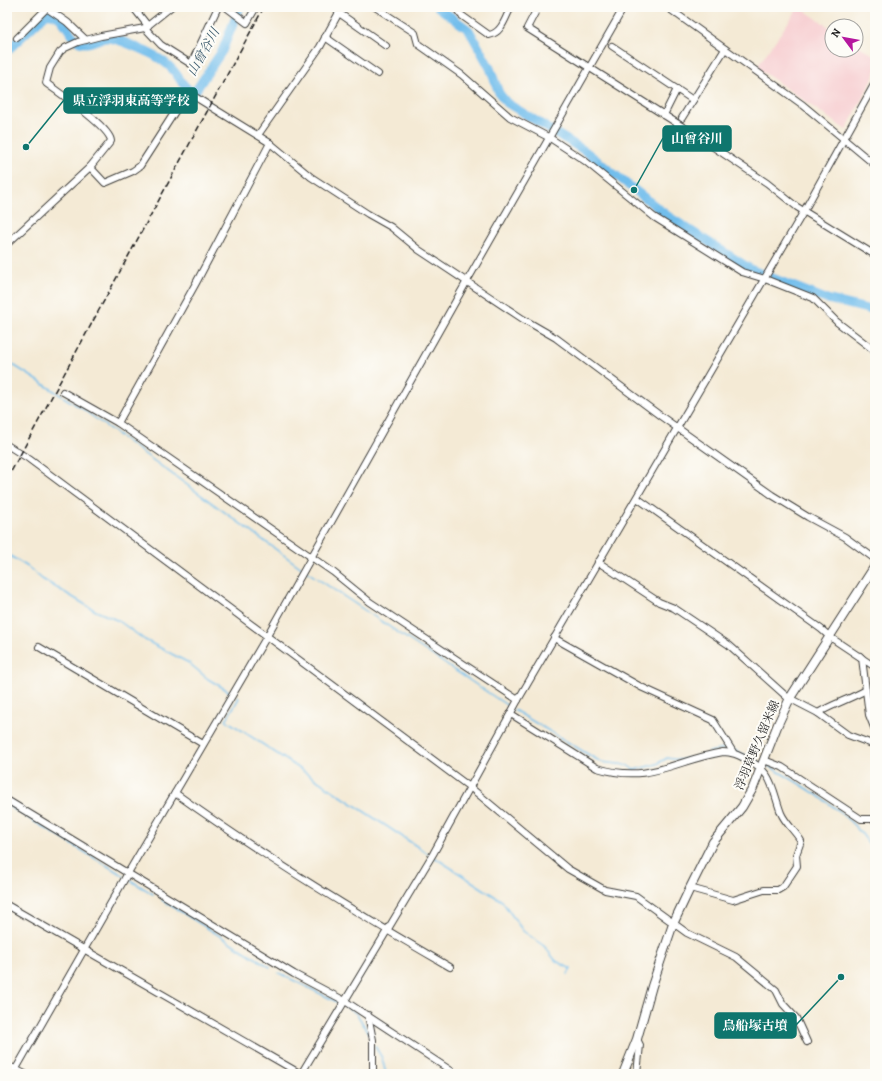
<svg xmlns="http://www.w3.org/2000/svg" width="882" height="1081" font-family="Alegreya,'Noto Serif JP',serif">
<rect width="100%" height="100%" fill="#fdfcf7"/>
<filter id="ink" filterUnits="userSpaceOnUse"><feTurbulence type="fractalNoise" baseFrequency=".025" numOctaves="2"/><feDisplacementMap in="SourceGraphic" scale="8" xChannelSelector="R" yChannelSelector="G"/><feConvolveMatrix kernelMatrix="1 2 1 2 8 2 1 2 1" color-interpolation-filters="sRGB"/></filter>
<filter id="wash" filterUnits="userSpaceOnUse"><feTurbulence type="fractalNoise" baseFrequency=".012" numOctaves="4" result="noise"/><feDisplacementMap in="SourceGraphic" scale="16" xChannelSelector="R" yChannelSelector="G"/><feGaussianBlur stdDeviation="0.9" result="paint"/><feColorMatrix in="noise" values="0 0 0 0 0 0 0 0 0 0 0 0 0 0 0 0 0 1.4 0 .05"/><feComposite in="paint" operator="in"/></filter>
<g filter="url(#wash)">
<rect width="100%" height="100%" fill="#f4ead5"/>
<!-- built -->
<path fill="#f7cfd2" d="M799,7L832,29V50H856V44L875,56V74L846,130L759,69V64Z"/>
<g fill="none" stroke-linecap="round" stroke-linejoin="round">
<!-- stream -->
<g stroke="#72beec" stroke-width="1.5">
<path d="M194,93L209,102"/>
<path d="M7,361L81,408L303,569"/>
<path d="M7,554L28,567L42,579L96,611L119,621L145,640L189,663L208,679L230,692"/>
<path d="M306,571L511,708"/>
<path d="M237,696L239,698L226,720L430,855"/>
<path d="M514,710L601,762L627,765L634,770L657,764L667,758L680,760L688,758"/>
<path d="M734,750L759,762"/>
<path d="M709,752L728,748"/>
<path d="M765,764C803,785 855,814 875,854"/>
<path d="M7,805L124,876"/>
<path d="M434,857L502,901L523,931L544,946L556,961L571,969L568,974"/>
<path d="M130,880L153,894"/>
<path d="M162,900L270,967"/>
<path d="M279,973L341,1004"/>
<path d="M345,1006L357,1014L369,1034"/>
<path d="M375,1046L382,1058L386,1074"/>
</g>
<!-- river -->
<g stroke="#72beec" stroke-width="9">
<path d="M438,7L469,30L490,68L499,93L507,103L585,151L668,216L752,270L823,298L875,311"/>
<path d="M7,51L46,14C63,11 67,33 77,40C88,48 96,38 106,38C119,38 135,47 147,52C156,56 167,63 174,71C181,80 183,87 194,93L222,51L240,7"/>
</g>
</g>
</g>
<g filter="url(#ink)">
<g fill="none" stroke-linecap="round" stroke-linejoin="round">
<!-- minor casing -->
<g stroke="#3c3b38" stroke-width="8">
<g id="minor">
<path d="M45,7L67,22L86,40"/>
<path d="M133,7L148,26"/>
<path d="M226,7L247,23L256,7"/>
<path d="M375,7L415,33L418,44L462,75L510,117L550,138L585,161L654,217L742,272L765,279L813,298L837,322L875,351"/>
<path d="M455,7L461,15L489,35C502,33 505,18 511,7"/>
<path d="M538,7L527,28L694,134L767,183L797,207L875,255"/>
<path d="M667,7L803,105L875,165"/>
<path d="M339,13L386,46"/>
<path d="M145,28L161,45L191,64L218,7"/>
<path d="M325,37L378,74"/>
<path d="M17,38L48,7"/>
<path d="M612,46L693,100"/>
<path d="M664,115L677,89"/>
<path d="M682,118L725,49"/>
<path d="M258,135L320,47L342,7"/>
<path d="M90,167L105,183L133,171L140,166L185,96L192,95L270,143L311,177L368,214L391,227L419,250L523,319L556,338L662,417L772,495L808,517L845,537L875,559"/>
<path d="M7,244L90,167L111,141C110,127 59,93 46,83L50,68L60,52L65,48L78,42L101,36L145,28L171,7"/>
<path d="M63,392L118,423L333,572L370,602L518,700"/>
<path d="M118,423L196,283L270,143"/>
<path d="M7,445L29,459L471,788L568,869L605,890L636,896L687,933L736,957L776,990L783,1004L796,1018L807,1042"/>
<path d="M637,498L821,629L830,637L875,667"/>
<path d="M598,562L659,602L674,608L729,645L787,697L818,713L848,735L875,745"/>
<path d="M554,638L641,687L713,720L733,752"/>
<path d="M39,647L203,744"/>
<path d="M860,656L862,658L869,715L875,730"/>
<path d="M818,713C833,704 850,699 866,690"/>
<path d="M511,714L597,768C651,784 674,760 723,752C732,752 738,755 746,759C773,771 772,789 781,813C785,823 796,832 801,841L796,855L797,866L783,887L778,890H764L733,900L690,888"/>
<path d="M764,760L782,767L861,819H875"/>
<path d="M175,793C263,856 356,913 450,967"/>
<path d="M7,800L294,974L345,1001L456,1074"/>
<path d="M7,905L301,1074"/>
<path d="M368,1015L373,1040V1074"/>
<path d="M7,1065L25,1074"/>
<path d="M13,1074L128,873L267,636L467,281L624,7"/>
<path d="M301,1074L433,854L518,700L804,211L875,83"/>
<path d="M637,1074L640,1045L637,1039"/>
</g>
</g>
<!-- major casing -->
<g stroke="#3c3b38" stroke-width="10">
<path id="major" d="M623,1074L637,1039L652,986L673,924L690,888L713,842L742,807L753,788L778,724L790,698L875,566"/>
</g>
<!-- minor -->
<use href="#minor" stroke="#fff" stroke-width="6"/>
<!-- major -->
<use href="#major" stroke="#fff" stroke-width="8"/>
<!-- rail -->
<path stroke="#1c1c1c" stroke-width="1.5" stroke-dasharray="6 3" stroke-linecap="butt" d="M7,479L264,7"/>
</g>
</g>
<g text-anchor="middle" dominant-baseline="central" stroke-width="4" stroke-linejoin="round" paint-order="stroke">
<!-- street labels -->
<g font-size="12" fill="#1c1c1c" stroke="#fdfcf7">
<text transform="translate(757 745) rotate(-67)">浮羽草野久留米線</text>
</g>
<!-- water labels -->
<g font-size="13" font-style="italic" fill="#3e5d6f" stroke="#fdfcf7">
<text transform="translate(203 52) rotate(-61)">山曾谷川</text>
</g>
</g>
<!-- callouts -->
<path fill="none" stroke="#0f766e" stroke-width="1.5" d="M26 147L64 100M634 190L663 138M841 977L796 1025"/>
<g fill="#0f766e" stroke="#fdfcf7" stroke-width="1.5">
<circle cx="26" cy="147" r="4"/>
<circle cx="634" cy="190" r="4"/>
<circle cx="841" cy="977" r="4"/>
</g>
<g fill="#0f766e" stroke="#0f766e" stroke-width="1.5">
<rect x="64" y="88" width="133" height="25" rx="4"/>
<rect x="663" y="126" width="68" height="25" rx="4"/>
<rect x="715" y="1013" width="81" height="25" rx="4"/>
</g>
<g font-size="13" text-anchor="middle" font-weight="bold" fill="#fff">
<text x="131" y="105">県立浮羽東高等学校</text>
<text x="697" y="143">山曾谷川</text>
<text x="755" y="1030">鳥船塚古墳</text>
</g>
<!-- margin -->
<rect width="882" height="1081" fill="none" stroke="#fdfcf7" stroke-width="24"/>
<!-- north arrow -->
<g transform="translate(844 38) rotate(302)"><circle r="19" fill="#fdfcf7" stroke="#a3a29f"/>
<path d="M0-3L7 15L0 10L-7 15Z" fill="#b5179e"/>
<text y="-6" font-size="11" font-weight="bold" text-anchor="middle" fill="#1c1c1c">N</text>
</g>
</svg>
